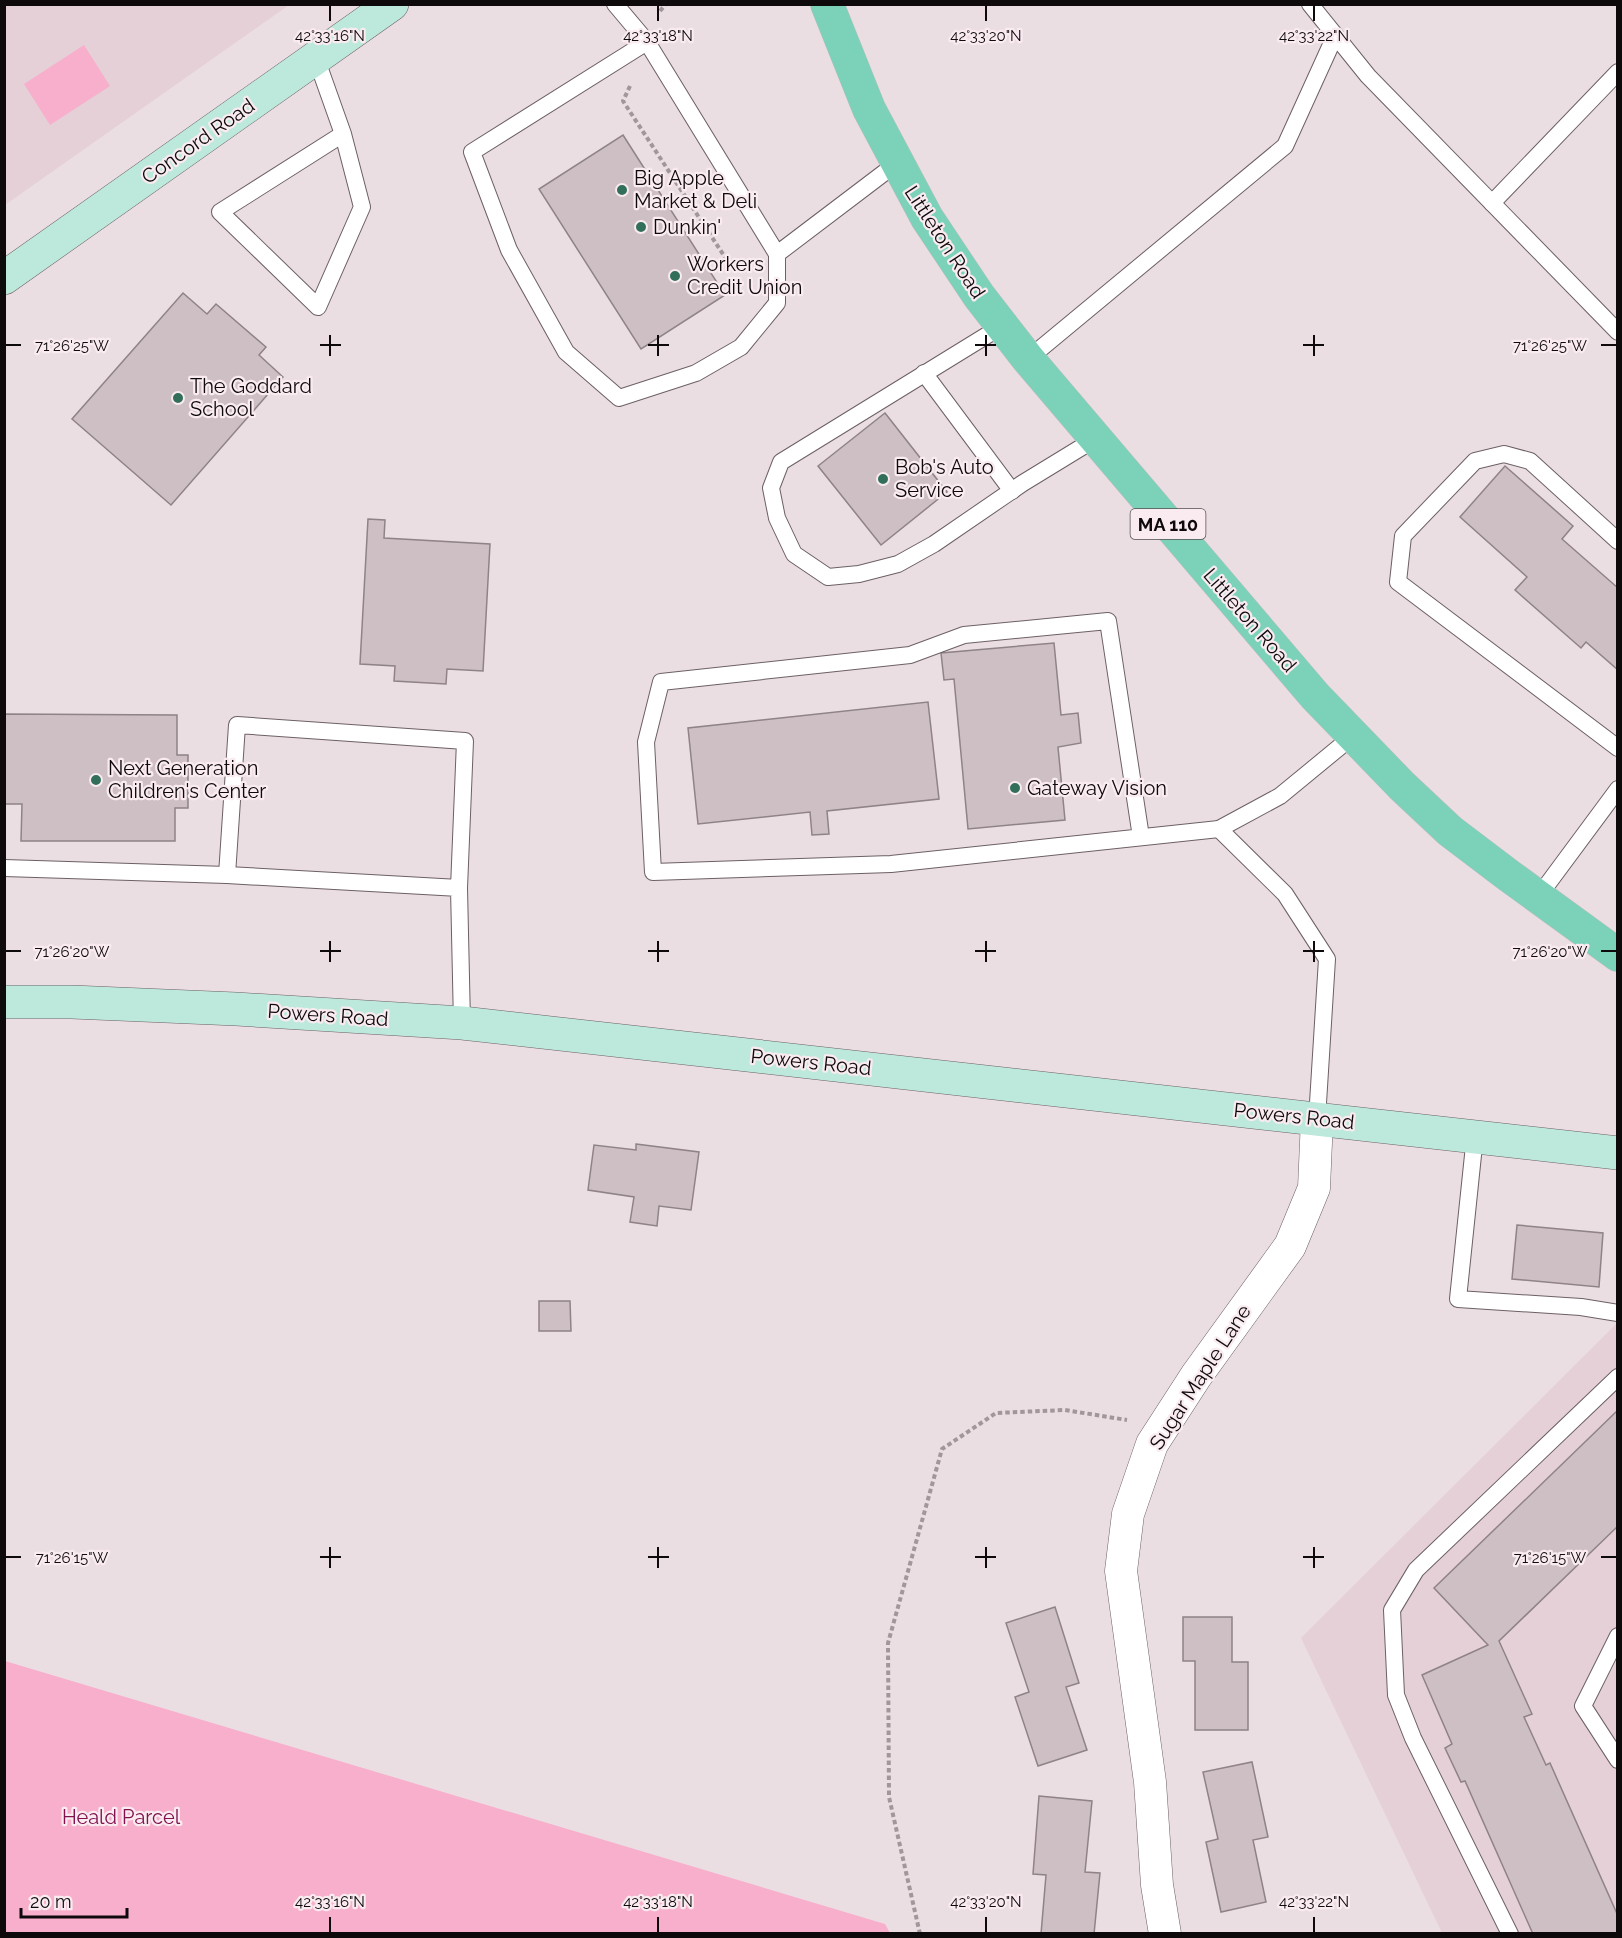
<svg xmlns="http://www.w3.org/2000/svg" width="1622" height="1938" font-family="Raleway,sans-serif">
<rect width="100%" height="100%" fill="#ebdee3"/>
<!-- built -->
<g fill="#e5d0d8">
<path d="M5,5H289L5,205Z"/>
<path d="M1617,1323V1933H1442L1301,1638Z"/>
</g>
<!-- green -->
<g fill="#f7afcc">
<path d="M84,45L110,86L50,125L24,84Z"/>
<path d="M5,1661L885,1924L890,1933H5Z"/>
</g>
<!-- building -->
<g fill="#cdbfc4" stroke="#8f8387" stroke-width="1.5">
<path d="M623,135L725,295L641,349L539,189Z"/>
<path d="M183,293L207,314L216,304L266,347L259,355L283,377L171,505L72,419Z"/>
<path d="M885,413L947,492L881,545L818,466Z"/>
<path d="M1505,466L1573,526L1562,539L1618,588V670L1586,642L1581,648L1515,590L1527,577L1460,517Z"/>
<path d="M368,519L385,520L384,538L490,544L483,671L447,669L446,684L394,681L395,666L360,664Z"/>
<path d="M1054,643L1061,715L1078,713L1081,743L1058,747L1065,820L968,829L954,679L944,680L941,653Z"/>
<path d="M928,702L939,799L827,811L829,834L812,835L810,812L698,824L688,728Z"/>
<path d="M4,714L177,715V755H188V808H175V841H21L22,804H4Z"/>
<path d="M636,1144L699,1152L691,1210L659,1206L657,1226L630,1222L634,1197L588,1190L594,1145L636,1150Z"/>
<path d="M1517,1225L1603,1233L1599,1287L1512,1279Z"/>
<path d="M539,1301H570L571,1331H539Z"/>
<path d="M1618,1410V1526L1499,1641L1532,1714L1524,1717L1546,1765L1550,1763L1618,1916V1934H1533L1465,1781L1461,1782L1445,1748L1452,1744L1422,1675L1488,1645L1434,1588Z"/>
<path d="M1055,1607L1079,1683L1066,1687L1087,1750L1038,1766L1015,1697L1029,1692L1006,1623Z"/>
<path d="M1183,1617H1232V1662H1248V1730H1195V1661H1183Z"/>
<path d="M1252,1762L1268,1837L1253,1840L1266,1902L1221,1912L1206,1842L1218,1839L1203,1772Z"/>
<path d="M1039,1796L1092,1801L1085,1872L1100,1873L1094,1934H1041L1046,1875L1033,1874Z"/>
</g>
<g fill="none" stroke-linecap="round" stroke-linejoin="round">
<!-- service casing -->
<g stroke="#6c6064" stroke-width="18">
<g id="service">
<path d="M615,4L647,42L777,254L897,163"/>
<path d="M1310,4L1368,76L1618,332"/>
<path d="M647,42L472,152L509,250L566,352L619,398L696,373L741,347L777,303V254"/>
<path d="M316,58L343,134L362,207L318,307L220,212L343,134"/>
<path d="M1492,203L1618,72"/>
<path d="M1002,326L781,462L771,488L777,518L794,554L828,577L859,574L898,564L934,544L1023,483L1095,439"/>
<path d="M1028,359L1285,146L1335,36"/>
<path d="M924,373L1012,491"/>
<path d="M1618,541L1530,461L1504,454L1475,461L1403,536L1398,582L1618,748"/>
<path d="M1219,829L1285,894L1327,959L1317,1119"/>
<path d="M1141,837L1108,621L964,635L910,655L661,682L646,742L653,872L891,864L1219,829L1280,796L1353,736"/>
<path d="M4,868L227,875"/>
<path d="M459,888L227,875L237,725L465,741L459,888L462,1023"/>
<path d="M1538,897L1618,789"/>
<path d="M1475,1136L1458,1299L1581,1307L1618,1313"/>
<path d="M1618,1636L1583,1706L1618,1760"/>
<path d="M1510,1934L1413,1738L1396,1695L1392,1610L1416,1570L1618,1377"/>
</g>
</g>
<!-- minor casing -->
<g stroke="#6c6064" stroke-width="33">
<path id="minor" d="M1165,1934L1157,1885L1150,1782L1121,1571L1128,1514L1152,1444L1196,1376L1290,1246L1314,1188L1317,1119"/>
</g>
<!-- secondary casing -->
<g stroke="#6c6064" stroke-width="34">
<g id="secondary">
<path d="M4,278L392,4"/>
<path d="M4,1002H72L236,1009L462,1023L1618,1153"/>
</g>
</g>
<!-- primary casing -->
<g stroke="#c0bfc0" stroke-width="34">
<path id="primary" d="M827,4L869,109L927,218L979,296L1028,359L1315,696L1402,786L1450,831L1508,875L1618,955"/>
</g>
<!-- path -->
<g stroke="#a1979b" stroke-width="4" stroke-dasharray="4.5 3" stroke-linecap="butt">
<path d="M660,11L666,4"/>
<path d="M630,86L623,101L732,268"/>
<path d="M920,1934L889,1797L888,1643L942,1449L996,1413L1065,1410L1127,1420"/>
</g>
<!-- service -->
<use href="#service" stroke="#fff" stroke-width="16"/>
<!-- minor -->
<use href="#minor" stroke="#fff" stroke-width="32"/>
<!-- secondary -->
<use href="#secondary" stroke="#bde8dc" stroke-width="33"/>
<!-- primary -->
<use href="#primary" stroke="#7cd1b9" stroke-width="33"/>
</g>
<!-- ticks -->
<path fill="none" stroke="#0e0a0c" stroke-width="2" d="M330,6V21M658,6V21M986,6V21M1314,6V21M330,335V356M658,335V356M986,335V356M1314,335V356M6,345H21M320,345H341M648,345H669M975,345H996M1303,345H1324M1601,345H1616M330,941V962M658,941V962M986,941V962M1314,941V962M6,951H21M320,951H341M648,951H669M975,951H996M1303,951H1324M1601,951H1616M330,1547V1568M658,1547V1568M986,1547V1568M1314,1547V1568M6,1557H21M320,1557H341M648,1557H669M975,1557H996M1303,1557H1324M1601,1557H1616M330,1917V1932M658,1917V1932M986,1917V1932M1314,1917V1932"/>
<!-- markers -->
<g fill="#326f5b" stroke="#f9ebf0" stroke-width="2">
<circle cx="622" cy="190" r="6"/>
<circle cx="641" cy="227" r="6"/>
<circle cx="675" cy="276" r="6"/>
<circle cx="178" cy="398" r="6"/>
<circle cx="883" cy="479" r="6"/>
<circle cx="96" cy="780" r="6"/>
<circle cx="1015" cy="788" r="6"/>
</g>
<g text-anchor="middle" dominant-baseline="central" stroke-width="4.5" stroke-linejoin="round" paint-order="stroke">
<!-- shield labels -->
<rect fill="#f9ebf0" stroke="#544e50" stroke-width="1.5" x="1130.5" y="509" width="75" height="30" rx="4.5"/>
<g font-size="18" font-weight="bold" fill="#0e0a0c">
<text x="1168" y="524">MA 110</text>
</g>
<!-- street labels -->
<g font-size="20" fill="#0e0a0c" stroke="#f9ebf0">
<text transform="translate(198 141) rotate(-35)">Concord Road</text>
<text transform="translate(945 242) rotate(57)">Littleton Road</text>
<text transform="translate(1250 620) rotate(49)">Littleton Road</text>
<text transform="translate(328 1015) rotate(4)">Powers Road</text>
<text transform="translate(811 1062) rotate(6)">Powers Road</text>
<text transform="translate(1294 1116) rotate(6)">Powers Road</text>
<text transform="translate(1200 1377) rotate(-57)">Sugar Maple Lane</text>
</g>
<!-- poi labels -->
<g font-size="20" fill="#0e0a0c" stroke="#f9ebf0" text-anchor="start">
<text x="634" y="178">Big Apple<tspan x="634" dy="23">Market &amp; Deli</tspan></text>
<text x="653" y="227">Dunkin'</text>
<text x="687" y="264">Workers<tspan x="687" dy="23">Credit Union</tspan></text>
<text x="190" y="386">The Goddard<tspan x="190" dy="23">School</tspan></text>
<text x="895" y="467">Bob's Auto<tspan x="895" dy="23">Service</tspan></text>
<text x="108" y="768">Next Generation<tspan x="108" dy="23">Children's Center</tspan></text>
<text x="1027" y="788">Gateway Vision</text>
</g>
<!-- park labels -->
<g font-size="20" fill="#81114f" stroke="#f9ebf0">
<text x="121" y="1817">Heald Parcel</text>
</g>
</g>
<g font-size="15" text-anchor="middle" fill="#0e0a0c" stroke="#f9ebf0" stroke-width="4.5" stroke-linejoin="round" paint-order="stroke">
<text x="330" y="41">42°33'16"N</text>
<text x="658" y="41">42°33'18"N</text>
<text x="986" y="41">42°33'20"N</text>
<text x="1314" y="41">42°33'22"N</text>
<text x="1550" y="351">71°26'25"W</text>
<text x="72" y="351">71°26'25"W</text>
<text x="1550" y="957">71°26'20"W</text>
<text x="72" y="957">71°26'20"W</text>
<text x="72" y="1563">71°26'15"W</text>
<text x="1550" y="1563">71°26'15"W</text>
<text x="330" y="1907">42°33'16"N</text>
<text x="658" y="1907">42°33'18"N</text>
<text x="986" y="1907">42°33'20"N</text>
<text x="1314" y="1907">42°33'22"N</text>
</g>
<!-- border -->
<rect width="1622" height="1938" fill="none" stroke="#0e0a0c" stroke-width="12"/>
<!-- scale -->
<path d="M21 1908v9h106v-9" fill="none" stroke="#0e0a0c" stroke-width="3"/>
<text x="30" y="1908" font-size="18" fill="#0e0a0c" stroke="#f9ebf0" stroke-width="4.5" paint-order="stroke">20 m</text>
</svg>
